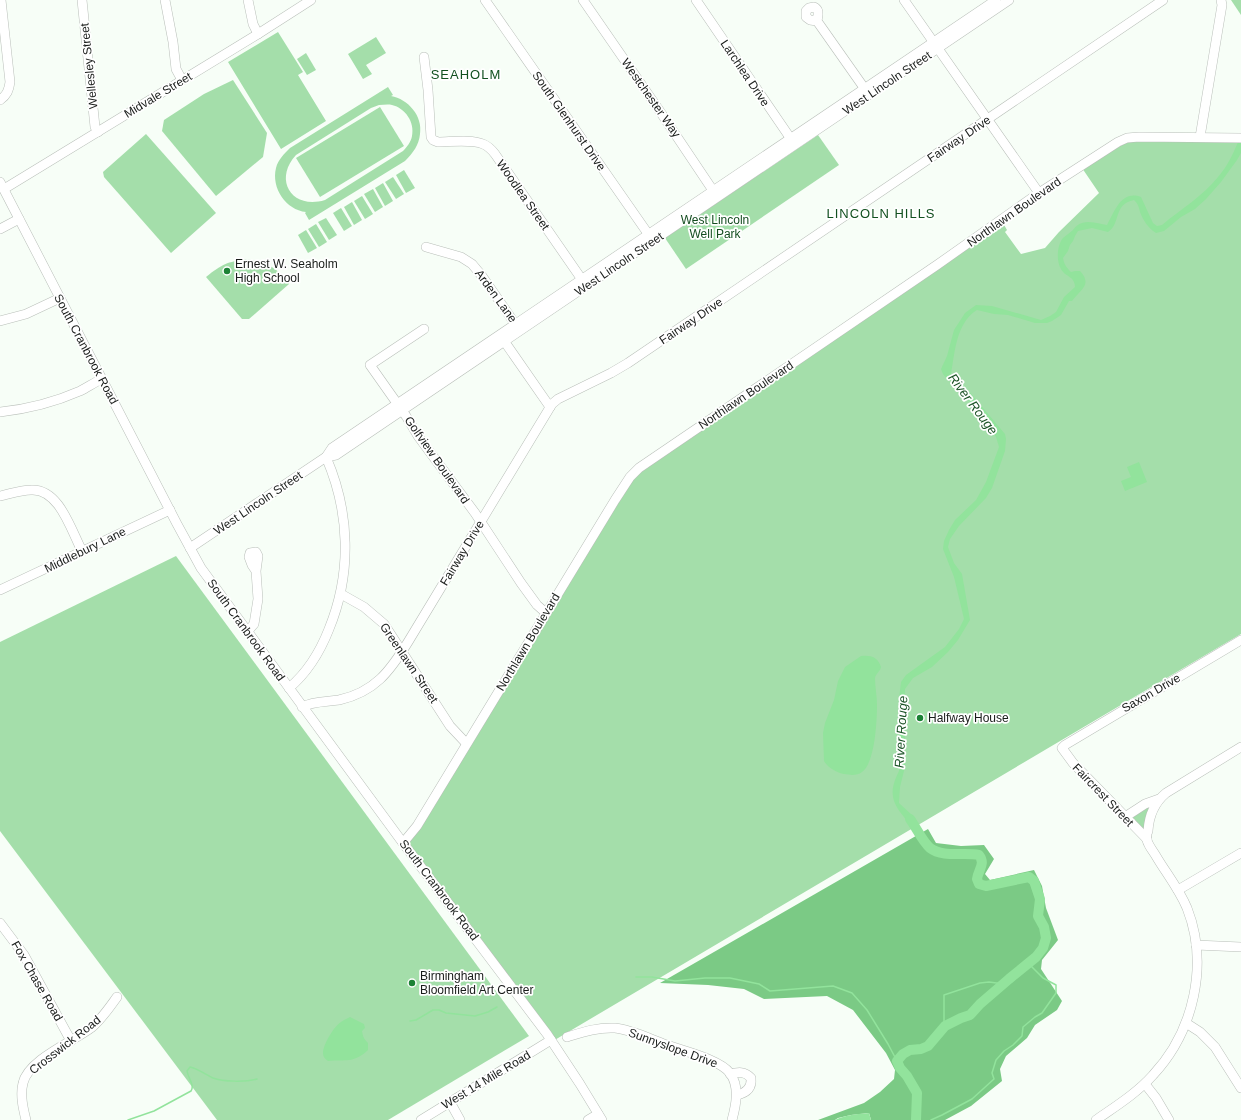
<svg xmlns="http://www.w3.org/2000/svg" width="1241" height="1120" font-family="Arial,sans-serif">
<rect width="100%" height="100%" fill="#f7fef7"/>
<!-- green -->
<g fill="#a4deaa" fill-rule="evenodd">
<path d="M1231,0H1241V15Z"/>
<path d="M278,32L303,72L298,75L326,121L281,149L228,62Z"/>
<path d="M376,37L386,53L366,65L372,74L363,79L348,54Z"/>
<path d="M306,53L316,70L307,75L297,59Z"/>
<path d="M233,80L267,133L263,157L216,196L162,131L164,120L204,94Z"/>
<path d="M388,87L393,95L391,96C408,99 423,116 420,134C419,145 413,153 405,161L309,220L305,213L306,212C286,210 271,188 276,168C278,160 284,154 290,148ZM379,105C383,105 388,104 392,105C405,108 415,122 412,136C411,142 407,147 403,151L325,200C292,210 273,180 296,155L371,108Z"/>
<path d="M380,107L404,146L320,197L296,158Z"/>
<path d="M146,134L216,213L171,253L104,177L103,172Z"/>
<path d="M818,135L839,165L686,269L665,238Z"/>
<path d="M1135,141L1241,142V634L553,1041L406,841L630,473L1003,223L1007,230L1005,232L1021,254L1045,248L1059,232L1099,193L1082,168L1127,142Z"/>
<path d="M404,170L415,188L406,193L396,175Z"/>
<path d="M393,177L404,194L396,199L385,182Z"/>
<path d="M383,183L393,201L385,206L375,188Z"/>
<path d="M373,189L383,207L375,212L364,194Z"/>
<path d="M362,196L373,214L365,219L354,201Z"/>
<path d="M352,202L362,220L354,225L344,207Z"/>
<path d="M341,208L352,226L344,231L333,213Z"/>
<path d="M326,218L337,235L329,240L318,222Z"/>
<path d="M316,224L327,242L319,247L308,229Z"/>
<path d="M306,230L317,248L308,253L298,235Z"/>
<path d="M247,259C267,263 277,267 289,284L249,319H242L206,277C222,264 227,262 247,259Z"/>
<path d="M176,556L529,1036L388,1120H217L0,831V642Z"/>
<path d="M1148,806L1150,808L1145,830L1132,819L1135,815Z"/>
</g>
<!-- forest -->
<path fill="#7bca85" d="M928,829L936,843L961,846L984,845L994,859L985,874L990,880L1034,870L1042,886L1046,908L1058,940L1042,960L1041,969L1062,1001L1057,1010L1035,1025L1027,1038L1006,1056L1000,1069L1002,1081L971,1106L945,1120H871L869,1113L851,1115L838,1118L835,1120H818L864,1103L880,1092L894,1079L895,1070L886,1053L853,1010L827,996L764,999L744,989L708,985L660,983Z"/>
<!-- water -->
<g fill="#92e39c">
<path d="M1238,142H1241V153L1237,160L1221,182L1206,199L1195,209L1181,217L1164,231L1156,233C1148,228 1143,220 1140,212C1139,207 1138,204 1134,200C1113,204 1121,224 1108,232L1092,228L1078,231L1075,236L1073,241L1070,245L1068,251L1063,258C1064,264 1066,267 1071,272L1075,271H1080C1093,285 1080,290 1072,301H1069L1061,315L1052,321L1047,323H1035L1008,315L994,314L977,310C956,323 955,352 951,374L962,383L1005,434L1006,439L1005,451L992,488L986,498L959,526L950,539L948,547L954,563L962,574L970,620L958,640L948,652L932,667L913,678L905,689V767L900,787L899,803L912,815L919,829L916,831C898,809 884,800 899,771V699L901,682L906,675L945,647L959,629L964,619L954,577L943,549L944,541L949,530L955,520L976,500L986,482L999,447L996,437L983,417L951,381L946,378L943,374L941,369L947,356L954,330L965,313L976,305L992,306L1041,320L1050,316L1056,312L1064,297L1075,287C1075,276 1065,277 1061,269C1056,261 1057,245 1063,238C1066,235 1070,233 1073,230C1075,227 1078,224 1082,223C1090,220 1100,224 1107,225C1115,211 1121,190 1141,197L1153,223L1157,226L1162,225C1181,209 1203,196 1218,177C1227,167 1233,154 1238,142Z"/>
<path d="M1139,462L1147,482L1125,491L1121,481L1131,477L1127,467Z"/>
<path d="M861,656C871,655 878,657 881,667C880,672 876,673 875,678C875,687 877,696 877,705C877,721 875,763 862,772C857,776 850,775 844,774C837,773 827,767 824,761L823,733L825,723L834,700L838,681L845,667Z"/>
<path d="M350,1017L364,1024L365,1028L362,1031C363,1037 364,1039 368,1043V1050C353,1064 346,1059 328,1061C325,1059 323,1057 323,1053C323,1045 334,1026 341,1022C343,1020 347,1019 350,1017Z"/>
<path d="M869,1113L871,1120H835C845,1115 858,1114 869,1113Z"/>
</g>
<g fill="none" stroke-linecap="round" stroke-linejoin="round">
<!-- stream -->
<g stroke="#92e39c" stroke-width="1.5">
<path d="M636,977H652L675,981L705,978H730L759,984L770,991L833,986L852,993L867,1010L888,1044L897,1061"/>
<path d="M410,1021L416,1020L433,1010H439L446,1013L475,1016L488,1012L497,1007"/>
<path d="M944,1027V995L980,983L989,982L1004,984"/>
<path d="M128,1120L154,1111L191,1091C195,1085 188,1078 187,1071L190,1067C196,1068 207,1075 213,1078C223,1082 247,1082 257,1079"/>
<path d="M931,1120L942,1115L972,1099L994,1079L992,1073L996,1060L1004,1051L1013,1045L1022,1036L1023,1027L1035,1017L1042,1013L1056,993V985L1043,978L1028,963"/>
</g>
<!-- river -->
<path stroke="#92e39c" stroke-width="10" d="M910,819C916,827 922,841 930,848C943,858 964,852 979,855C986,864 978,870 977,879L979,884L986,886L1029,877L1034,881L1040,899L1038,916L1044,927L1046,938L1043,948L1036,957L1009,979L980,1004L970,1015L961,1018L945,1026L928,1046L921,1049L910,1050L903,1054L897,1061L900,1068L907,1076L917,1093L916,1120"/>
<!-- minor casing -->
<g stroke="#b9bfb9" stroke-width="10">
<g id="minor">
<path d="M82,0L95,127L98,132"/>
<path d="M165,0L173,42L176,69L182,80"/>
<path d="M248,0L253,24L258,34"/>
<path d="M485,0L651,238"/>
<path d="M583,0L659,110L716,195"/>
<path d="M696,0L793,142"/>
<path d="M904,0L1039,193"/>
<path d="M817,21L810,20L806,17V11L809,8L814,7C820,10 818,15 817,21L867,92"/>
<path d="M424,57L428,90L431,137L433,140L438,142C451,142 471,139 483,144C488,146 492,150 495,154L585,284"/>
<path d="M0,100C7,95 9,90 10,82L1,0"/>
<path d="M1200,137L1222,5L1221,0"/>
<path d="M0,182L177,524L201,568L403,843L547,1034L580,1084L602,1120"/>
<path d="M4,189L258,34L311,0"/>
<path d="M0,229L19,219"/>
<path d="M426,247L461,257L472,264L482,276L518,328"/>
<path d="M0,321L26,314L60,298"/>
<path d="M424,329L370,365L406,416L418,436L475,513L521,583L537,605L546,613"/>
<path d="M502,338L550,407"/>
<path d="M0,412C28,409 55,402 80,391C88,387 95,382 102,379"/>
<path d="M326,457L332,448L996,0"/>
<path d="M0,496C10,494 20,490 31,490C59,488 71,530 82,551"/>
<path d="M190,548L326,457L336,455L1009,0"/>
<path d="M0,590L170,510"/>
<path d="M341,594L364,607L384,624L450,726L466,743"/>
<path d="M247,632L254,624L258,599L256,571L258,556L256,552L250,553L249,557L252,565L256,571"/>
<path d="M289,688C308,672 320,652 329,629C352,573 350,512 326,457"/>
<path d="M302,707C314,701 326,702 339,700C375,692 390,671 408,642L552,404L558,399L611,373L628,363L1163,0"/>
<path d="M1125,817L1145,804L1159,799"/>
<path d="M1147,839L1073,763L1062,748L1065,745L1241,640"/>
<path d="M403,843L417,826L615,500L630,477L639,468L937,265L1039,193L1118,142L1127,138L1139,137L1241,138"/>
<path d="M1178,890L1241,853"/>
<path d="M0,923L24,955L71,1041"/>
<path d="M1196,945L1241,947"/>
<path d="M1186,1023L1200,1032L1215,1047L1241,1088"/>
<path d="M567,1037C583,1032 598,1027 615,1028C633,1030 650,1039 667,1045C683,1051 719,1059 730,1073C740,1087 736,1105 732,1120"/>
<path d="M730,1074C738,1072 745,1071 751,1078C752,1088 746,1093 737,1095"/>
<path d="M1145,1084L1156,1098L1169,1120"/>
<path d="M450,1102L460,1120"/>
<path d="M26,1120C23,1108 20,1095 23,1083C28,1060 72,1042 91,1028C101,1020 109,1008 117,997"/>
<path d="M421,1120L551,1040"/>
<path d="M588,1120L598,1114"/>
<path d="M1096,1120C1116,1106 1137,1093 1153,1075C1194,1031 1209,964 1187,908C1179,889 1166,873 1156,856C1153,851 1148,845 1147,840C1146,837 1147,833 1148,831C1149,815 1154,803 1166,793L1241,747"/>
</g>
</g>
<!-- minor -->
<use href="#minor" stroke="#fff" stroke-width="9"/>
</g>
<!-- markers -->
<g fill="#1c8135" stroke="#fff" stroke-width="1.5">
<circle cx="227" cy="271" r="4"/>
<circle cx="920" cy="718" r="4"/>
<circle cx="412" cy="983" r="4"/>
</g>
<g text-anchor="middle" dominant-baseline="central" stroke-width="3.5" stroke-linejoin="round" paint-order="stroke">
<!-- street labels -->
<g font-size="12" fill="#191c1a" stroke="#fff">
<text transform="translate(89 66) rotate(-96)">Wellesley Street</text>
<text transform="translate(745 73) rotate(56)">Larchlea Drive</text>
<text transform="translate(887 83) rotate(-34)">West Lincoln Street</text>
<text transform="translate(158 95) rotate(-31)">Midvale Street</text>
<text transform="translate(651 98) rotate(55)">Westchester Way</text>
<text transform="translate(569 121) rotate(55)">South Glenhurst Drive</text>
<text transform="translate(959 139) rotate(-34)">Fairway Drive</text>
<text transform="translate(523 195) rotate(55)">Woodlea Street</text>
<text transform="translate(1014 212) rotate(-35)">Northlawn Boulevard</text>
<text transform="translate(619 264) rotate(-34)">West Lincoln Street</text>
<text transform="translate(496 296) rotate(54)">Arden Lane</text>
<text transform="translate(691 321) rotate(-34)">Fairway Drive</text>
<text transform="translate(86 349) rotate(62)">South Cranbrook Road</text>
<text transform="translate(746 395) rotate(-34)">Northlawn Boulevard</text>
<text transform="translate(437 460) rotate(55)">Golfview Boulevard</text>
<text transform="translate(258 503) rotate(-34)">West Lincoln Street</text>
<text transform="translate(85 550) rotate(-26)">Middlebury Lane</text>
<text transform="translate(462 553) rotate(-59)">Fairway Drive</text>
<text transform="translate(246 630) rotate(54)">South Cranbrook Road</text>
<text transform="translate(528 642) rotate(-59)">Northlawn Boulevard</text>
<text transform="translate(409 663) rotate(56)">Greenlawn Street</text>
<text transform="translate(1151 693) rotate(-30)">Saxon Drive</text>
<text transform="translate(1103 795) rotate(46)">Faircrest Street</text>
<text transform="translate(439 890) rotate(53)">South Cranbrook Road</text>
<text transform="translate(37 981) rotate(60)">Fox Chase Road</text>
<text transform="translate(65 1045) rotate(-38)">Crosswick Road</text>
<text transform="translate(673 1048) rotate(20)">Sunnyslope Drive</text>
<text transform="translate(486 1080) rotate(-31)">West 14 Mile Road</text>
</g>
<!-- park labels -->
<g font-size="12" fill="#144d20" stroke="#fff">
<text x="715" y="220">West Lincoln<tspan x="715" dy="14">Well Park</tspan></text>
</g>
<!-- poi labels -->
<g font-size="12" fill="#191c1a" stroke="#fff" text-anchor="start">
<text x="235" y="264">Ernest W. Seaholm<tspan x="235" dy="14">High School</tspan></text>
<text x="928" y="718">Halfway House</text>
<text x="420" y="976">Birmingham<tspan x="420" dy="14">Bloomfield Art Center</tspan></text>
</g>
<!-- neighbourhood labels -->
<g font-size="13" letter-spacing="1" fill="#11501f" stroke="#fff">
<text x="466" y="74">SEAHOLM</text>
<text x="881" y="213">LINCOLN HILLS</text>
</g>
<!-- water labels -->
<g font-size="13" font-style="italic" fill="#1b5326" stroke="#fff">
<text transform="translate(973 404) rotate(53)">River Rouge</text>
<text transform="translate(901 732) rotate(-87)">River Rouge</text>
</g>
</g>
</svg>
